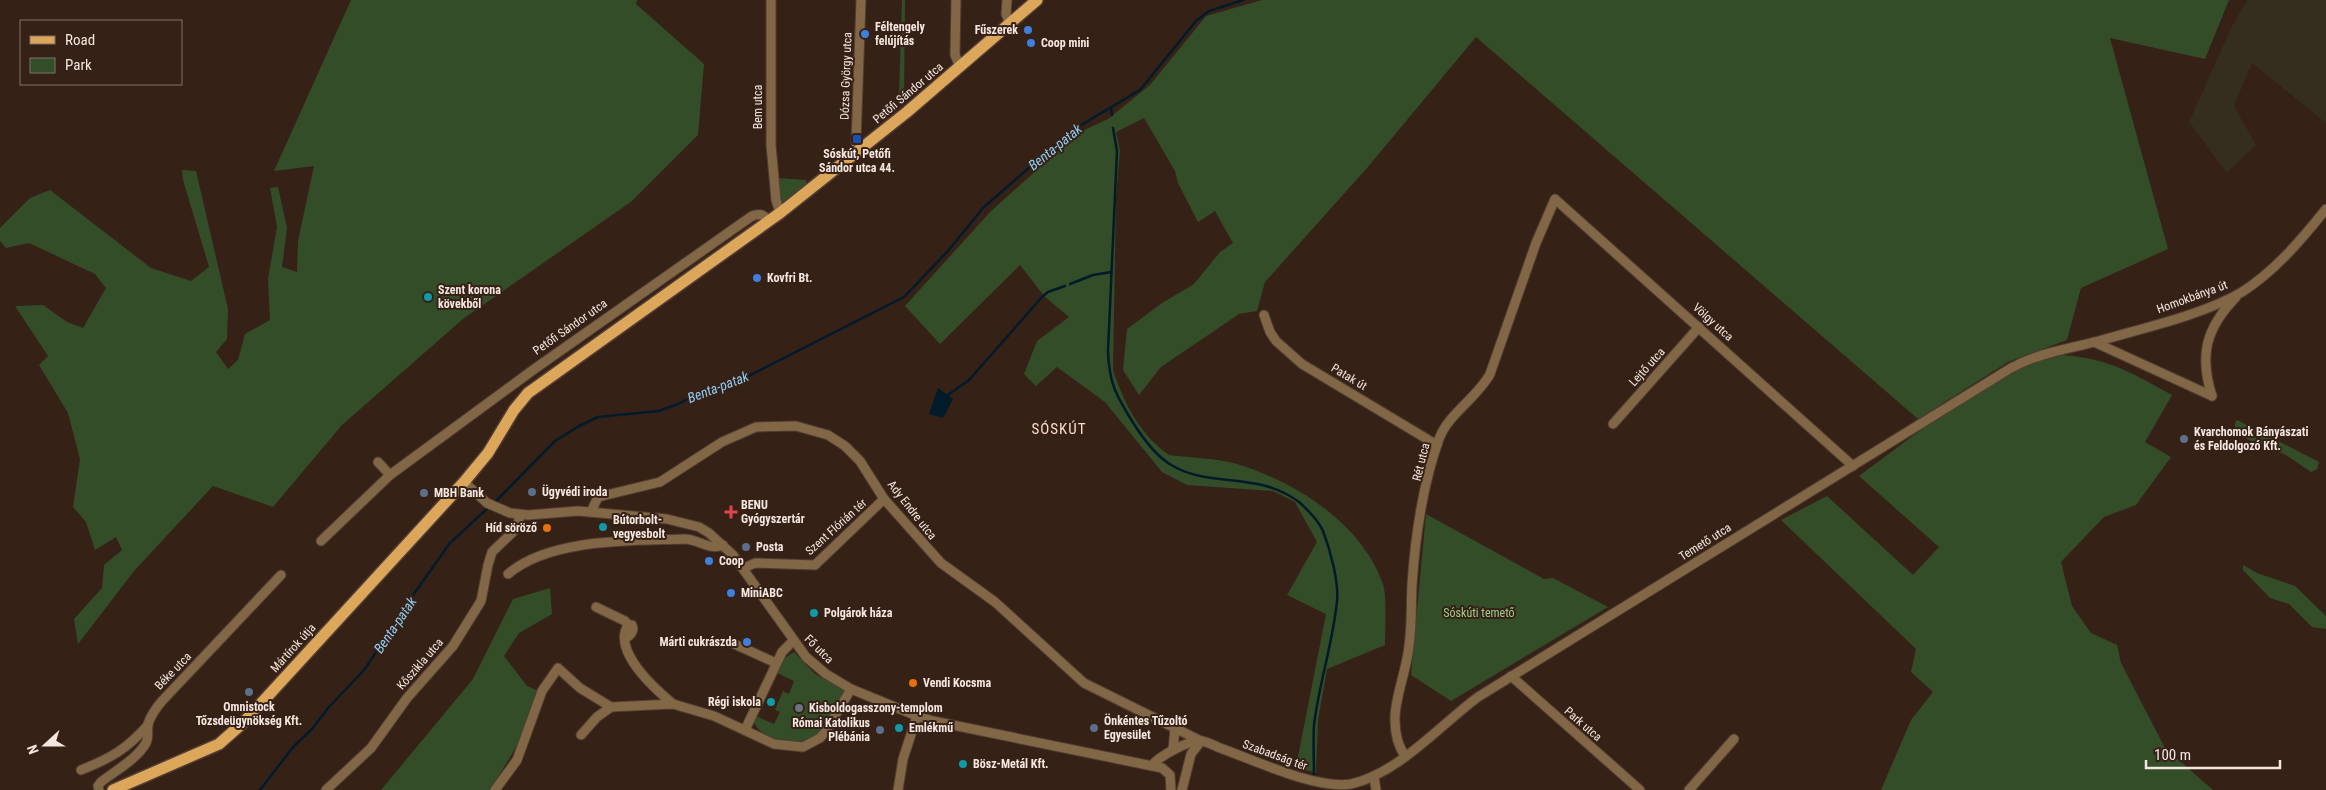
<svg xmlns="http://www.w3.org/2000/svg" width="2326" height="790" font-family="'Roboto Condensed',sans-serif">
<rect width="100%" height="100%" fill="#362117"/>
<!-- industrial -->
<path fill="#352d1d" d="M2247,0H2326V123L2252,63L2234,106L2256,145L2227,173L2189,122L2231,28Z"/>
<!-- green -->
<g fill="#334d28">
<path d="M351,0H637L636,4L704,64L698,135L632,201L463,319L342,425L273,507L213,486L134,571L78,644L74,619L102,588L104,565L122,550L116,537L95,550L86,522L73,507L80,459L68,413L39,365L48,356L15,306L43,305L67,322L83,328L106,288L95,274L29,243L6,248L0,241V228L30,198L50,190L151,268L191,281L209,267L183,180L182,170L196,171L228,309L227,339L216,352L228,369L238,360L245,334L270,320L268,279L277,227L270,188L278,187L287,228L282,267L297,272L298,241L314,166L274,171Z"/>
<path d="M902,0H905L904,95H899Z"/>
<path d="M1262,0H2229L2205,59L2110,38L2168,249L2081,288L2067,340L2008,362L1918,419L1476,37L1367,168L1265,282L1257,311L1239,314L1161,367L1139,395L1123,370L1127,329L1162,303L1194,284L1220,252L1233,243L1215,211L1198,222L1178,183L1175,171L1144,118L1116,132L1120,151L1116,198L1113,370C1123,402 1141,436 1169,455C1191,458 1216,458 1237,464C1296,482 1362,524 1383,584C1387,596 1385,631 1385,645L1327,669L1318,720L1316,773L1296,767L1326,614L1287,595L1317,542L1295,502L1273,491L1187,485L1162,472L1105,402L1057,367L1036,386L1024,374L1037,341L1069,317L1045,297L1020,265L940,344L905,306L990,212L1078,133L1108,119L1150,85L1206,16Z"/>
<path d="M777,178L806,180L807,186L784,202L779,201Z"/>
<path d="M2063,355C2110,359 2132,373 2172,395L2145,442L2171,457L2136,505L2104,517L2061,562L2072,606L2091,633L2117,645L2121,663L2165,748L2213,790H1881L1911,720L1933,692L1911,672L1916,649L1781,520L1827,496L1913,575L1939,547L1859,476L1926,426L2009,374L2033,362Z"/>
<path d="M2237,420L2319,462L2317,469L2311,472L2286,455L2240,436L2235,429V423Z"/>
<path d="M1426,514L1544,579L1553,578L1608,607L1451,701L1411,675Z"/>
<path d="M2243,565L2257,573L2295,586L2326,616V629L2312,627L2289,604L2270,598L2243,570Z"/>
<path d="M550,588L552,614L519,633L504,656L527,686L539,691L529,726L490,790H381L473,679L513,599Z"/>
<path d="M794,652L815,674L844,690C843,702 823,731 812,738C796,749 763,740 754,723L756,716L774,724L780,712L775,710L783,691L789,694L794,681L777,673L783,659Z"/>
</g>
<!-- water -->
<path fill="#021b2a" d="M938,388L953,399L943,418L929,414Z"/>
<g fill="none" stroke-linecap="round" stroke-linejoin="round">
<!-- stream -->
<g stroke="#021b2a" stroke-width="2.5">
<path d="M1111,108L1112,115"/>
<path d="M1113,128L1117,151L1108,351C1109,383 1116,395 1132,421C1142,437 1156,457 1173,466C1211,488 1258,471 1299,502C1308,510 1318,520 1323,531C1330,549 1339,582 1337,601C1333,643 1319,683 1314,725C1313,741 1314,758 1314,774"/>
<path d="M1070,284L1093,275L1111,272"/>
<path d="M948,395L969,380L1042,297L1048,292L1065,286"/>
<path d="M493,504L555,441L579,426L598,417L659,411L678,404L698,394L729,386L904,297L948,251L983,208L1071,131L1140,90L1196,21L1209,11L1243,0"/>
<path d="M260,790L293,747L312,729L329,707L365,669L411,598L450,543L489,507"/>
</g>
<!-- minor casing -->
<g stroke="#513d33" stroke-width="11">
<g id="minor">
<path d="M771,0V145L776,200L780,213"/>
<path d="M956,0L955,55L960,67"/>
<path d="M1007,0L1006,14L1010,24"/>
<path d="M858,152L856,142L861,0"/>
<path d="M1264,315L1270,332L1276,341L1302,364L1437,445"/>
<path d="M2094,342L2212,396"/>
<path d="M2212,396C2199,355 2206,328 2236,297"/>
<path d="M1613,424L1699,327"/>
<path d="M378,462L390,475"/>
<path d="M464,482L487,503L510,513L528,515L578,511L667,519L699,527L709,533L733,555L806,657L826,674L851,689L917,716L933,721L1162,768L1170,775L1171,790"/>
<path d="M591,512L598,497L660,482L722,442L756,427L796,426L828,435L845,446L860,461L884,499L941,563L995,602L1084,683L1201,741L1191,754L1182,790"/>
<path d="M321,541L390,475L533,370L752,216C760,213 763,214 769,221"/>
<path d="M744,568L755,563L815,565L884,499"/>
<path d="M508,574C550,538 632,541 684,539C699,539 709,551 723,545"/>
<path d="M596,607L625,621L628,625C612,651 655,689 673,704"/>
<path d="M625,638C630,636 635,631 632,625H628"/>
<path d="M732,643L776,663"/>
<path d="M1511,676L1640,790"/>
<path d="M745,730L782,652L793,641"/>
<path d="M581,735L597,717L611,707L673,704L714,716L774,744L803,747L820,738L826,731L851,689"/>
<path d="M1173,750L1175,728"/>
<path d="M1405,756C1398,746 1395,733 1395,720C1394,700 1407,669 1409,646C1412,625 1411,605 1412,585C1415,538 1423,484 1439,439C1448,414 1477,398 1490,374L1536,243L1555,199L1853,466"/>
<path d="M1152,765C1160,756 1190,739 1202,741C1208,742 1215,746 1220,748C1254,760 1317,790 1351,784C1399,773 1439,726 1478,697L2011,368C2040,352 2070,349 2102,340C2144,328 2205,314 2242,292C2275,271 2302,239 2326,209"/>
<path d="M81,770C111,758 127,749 148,725"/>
<path d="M1374,776L1376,790"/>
<path d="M99,790L98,786L101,782C115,771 137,759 146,743C149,737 147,731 148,724C151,715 156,708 162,701L281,575"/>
<path d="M326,790L371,748L407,698L453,646L481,601L488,565L492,552L517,528L520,515"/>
<path d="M495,790L517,760L542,691L558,668L580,688L611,707"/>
<path d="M898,790L903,759L917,716"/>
<path d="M1689,790L1734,739"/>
</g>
</g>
<!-- major casing -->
<g stroke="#513d33" stroke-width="14">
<path id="major" d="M113,790L219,744L244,722L464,482L488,453L514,410L528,393L780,213L907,112L1037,0"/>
</g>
<!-- minor -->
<use href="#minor" stroke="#816745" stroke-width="9"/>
<!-- major -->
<use href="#major" stroke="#dca75b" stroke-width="11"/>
</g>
<!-- markers -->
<g fill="#3f7fe0" stroke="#362117" stroke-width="2">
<circle cx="1028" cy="30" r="5"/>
<circle cx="865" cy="34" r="5"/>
<circle cx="1031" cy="43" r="5"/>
<circle cx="757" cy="278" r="5"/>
<circle cx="709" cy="561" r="5"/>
<circle cx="731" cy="593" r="5"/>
<circle cx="747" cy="642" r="5"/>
</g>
<rect fill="#1a4fb4" stroke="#362117" stroke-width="2" x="852" y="134" width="10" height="10" rx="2.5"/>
<g fill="#0f9aa8" stroke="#362117" stroke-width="2">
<circle cx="428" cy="297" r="5"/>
<circle cx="603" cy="527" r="5"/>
<circle cx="814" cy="613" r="5"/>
<circle cx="771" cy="702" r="5"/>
<circle cx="899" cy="728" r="5"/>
<circle cx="963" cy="764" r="5"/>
</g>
<g fill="#5c6f8a" stroke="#362117" stroke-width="2">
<circle cx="2184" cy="439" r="5"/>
<circle cx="532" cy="492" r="5"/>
<circle cx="424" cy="493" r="5"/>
<circle cx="746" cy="547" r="5"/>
<circle cx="249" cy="692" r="5"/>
<circle cx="1094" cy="728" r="5"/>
<circle cx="880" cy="730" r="5"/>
</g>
<path fill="#e0444e" stroke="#362117" stroke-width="2" d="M728.5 504.5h5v5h5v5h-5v5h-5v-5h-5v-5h5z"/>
<g fill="#e8710a" stroke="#362117" stroke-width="2">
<circle cx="547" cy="528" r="5"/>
<circle cx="913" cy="683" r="5"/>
</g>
<circle fill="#6b7280" stroke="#362117" stroke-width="2" cx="799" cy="708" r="5"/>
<g text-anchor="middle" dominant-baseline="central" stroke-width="4" stroke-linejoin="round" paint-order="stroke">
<!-- poi labels -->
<g font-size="12" font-weight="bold" fill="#f5e7e0" stroke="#362117" text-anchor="start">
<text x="875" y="27">Féltengely<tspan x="875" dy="14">felújítás</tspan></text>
<text x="1018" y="30" text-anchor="end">Fűszerek</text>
<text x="1041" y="43">Coop mini</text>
<text x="857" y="154" text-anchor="middle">Sóskút, Petőfi<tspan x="857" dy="14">Sándor utca 44.</tspan></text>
<text x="767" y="278">Kovfri Bt.</text>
<text x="438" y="290">Szent korona<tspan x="438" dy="14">kövekből</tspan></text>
<text x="2194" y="432">Kvarchomok Bányászati<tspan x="2194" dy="14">és Feldolgozó Kft.</tspan></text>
<text x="542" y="492">Ügyvédi iroda</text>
<text x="434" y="493">MBH Bank</text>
<text x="741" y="505">BENU<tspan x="741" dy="14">Gyógyszertár</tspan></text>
<text x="613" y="520">Bútorbolt-<tspan x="613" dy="14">vegyesbolt</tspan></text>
<text x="537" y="528" text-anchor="end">Híd söröző</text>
<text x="756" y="547">Posta</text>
<text x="719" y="561">Coop</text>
<text x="741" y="593">MiniABC</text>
<text x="824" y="613">Polgárok háza</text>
<text x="737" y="642" text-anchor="end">Márti cukrászda</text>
<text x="923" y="683">Vendi Kocsma</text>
<text x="761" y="702" text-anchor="end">Régi iskola</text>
<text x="249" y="707" text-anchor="middle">Omnistock<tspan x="249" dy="14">Tőzsdeügynökség Kft.</tspan></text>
<text x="809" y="708">Kisboldogasszony-templom</text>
<text x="1104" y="721">Önkéntes Tűzoltó<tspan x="1104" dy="14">Egyesület</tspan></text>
<text x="870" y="723" text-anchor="end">Római Katolikus<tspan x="870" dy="14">Plébánia</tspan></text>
<text x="909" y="728">Emlékmű</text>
<text x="973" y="764">Bösz-Metál Kft.</text>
</g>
<!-- street labels -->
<g font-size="12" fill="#f5e7e0" stroke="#362117">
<text transform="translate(846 76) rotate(-88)">Dózsa György utca</text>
<text transform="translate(908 93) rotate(-40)">Petőfi Sándor utca</text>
<text transform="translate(758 107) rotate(-90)">Bem utca</text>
<text transform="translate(2192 297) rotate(-20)">Homokbánya út</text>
<text transform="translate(1713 322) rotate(42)">Völgy utca</text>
<text transform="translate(570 327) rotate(-35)">Petőfi Sándor utca</text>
<text transform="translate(1647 367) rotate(-48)">Lejtő utca</text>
<text transform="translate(1349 377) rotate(31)">Patak út</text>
<text transform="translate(1421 462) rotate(-76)">Rét utca</text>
<text transform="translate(912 510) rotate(52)">Ady Endre utca</text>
<text transform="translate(836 527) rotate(-42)">Szent Flórián tér</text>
<text transform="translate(1705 542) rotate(-32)">Temető utca</text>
<text transform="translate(293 648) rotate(-48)">Mártírok útja</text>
<text transform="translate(819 649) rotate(45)">Fő utca</text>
<text transform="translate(420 664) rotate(-49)">Kőszikla utca</text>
<text transform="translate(173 671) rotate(-46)">Béke utca</text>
<text transform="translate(1583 724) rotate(41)">Park utca</text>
<text transform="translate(1275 755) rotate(20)">Szabadság tér</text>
</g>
<!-- park labels -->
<g font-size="12" fill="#9fce8c" stroke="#362117">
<text x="1479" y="613">Sóskúti temető</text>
</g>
<!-- water labels -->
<g font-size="14" font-style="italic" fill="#92cdf5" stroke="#362117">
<text transform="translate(1055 147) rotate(-39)">Benta-patak</text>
<text transform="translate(718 387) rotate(-21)">Benta-patak</text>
<text transform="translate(395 625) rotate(-56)">Benta-patak</text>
</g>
<!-- quarter labels -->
<g font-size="15" letter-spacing="1" fill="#f7dbcd" stroke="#362117">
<text x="1059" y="429">SÓSKÚT</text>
</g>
</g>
<!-- legend -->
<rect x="20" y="20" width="162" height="65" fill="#362117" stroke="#827067"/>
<rect x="30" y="36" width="25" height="8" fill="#dca75b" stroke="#827067"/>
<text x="65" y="45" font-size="15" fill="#f5e7e0">Road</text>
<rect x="30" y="58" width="25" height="15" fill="#334d28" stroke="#827067"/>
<text x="65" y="70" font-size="15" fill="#f5e7e0">Park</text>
<!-- north arrow -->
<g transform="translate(45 745) rotate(249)" stroke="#362117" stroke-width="4" paint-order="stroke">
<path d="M0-4L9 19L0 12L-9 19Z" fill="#f5e7e0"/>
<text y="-8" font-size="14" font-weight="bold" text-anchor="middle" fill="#f5e7e0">N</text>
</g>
<!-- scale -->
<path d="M2146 760v8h134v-8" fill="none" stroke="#f5e7e0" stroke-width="2.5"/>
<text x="2154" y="760" font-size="15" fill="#f5e7e0" stroke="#362117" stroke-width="4" paint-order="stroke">100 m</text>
</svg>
